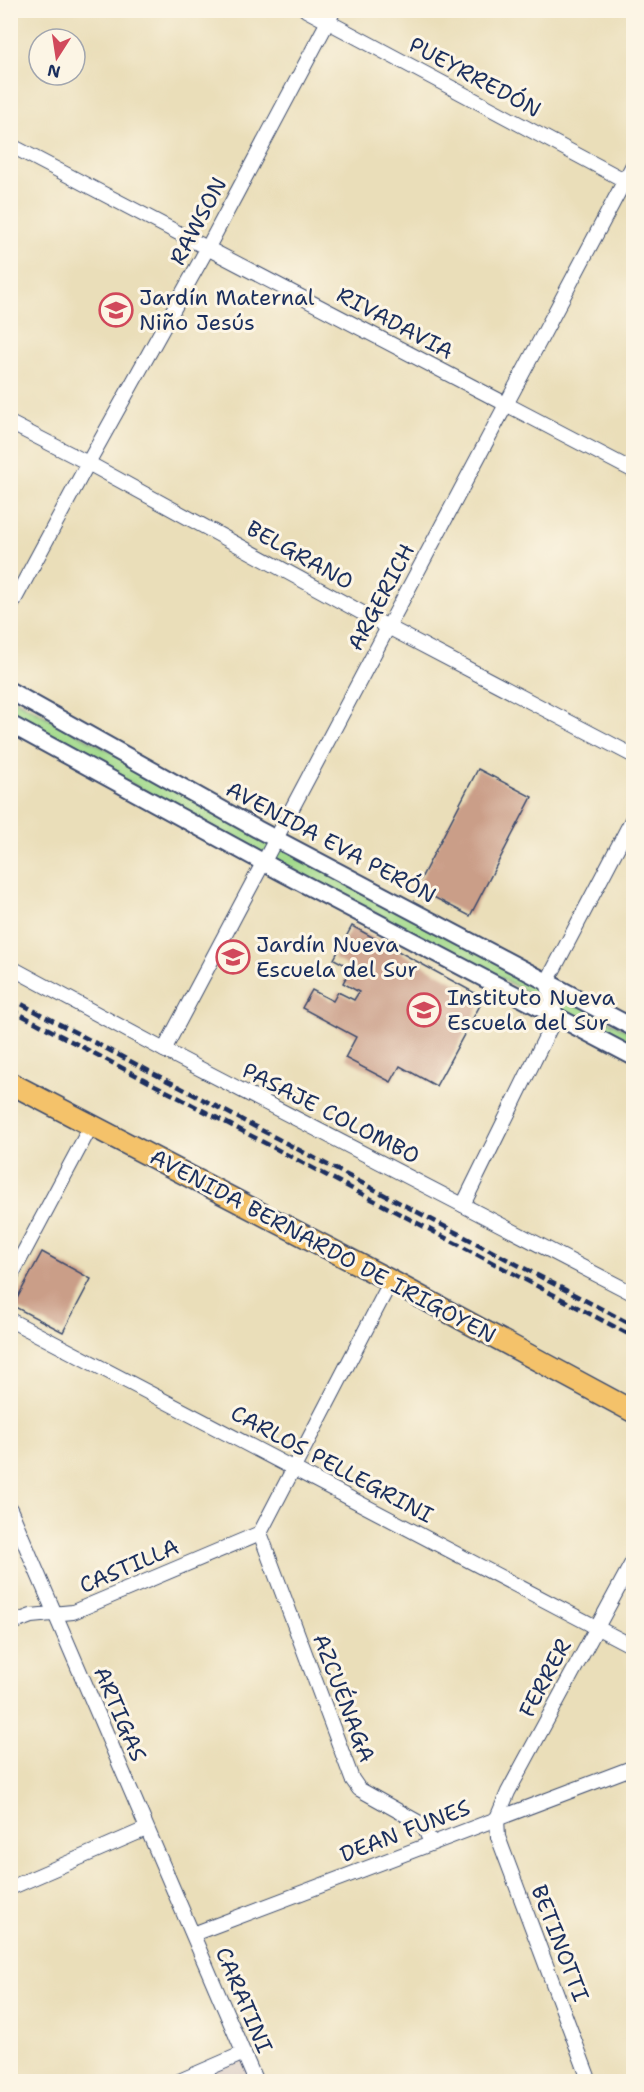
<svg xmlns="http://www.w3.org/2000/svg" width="644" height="2092" font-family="'Shantell Sans',sans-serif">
<rect width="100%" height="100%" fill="#fcf5e5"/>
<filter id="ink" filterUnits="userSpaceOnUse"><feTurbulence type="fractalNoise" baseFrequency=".0167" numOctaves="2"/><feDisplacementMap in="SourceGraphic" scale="12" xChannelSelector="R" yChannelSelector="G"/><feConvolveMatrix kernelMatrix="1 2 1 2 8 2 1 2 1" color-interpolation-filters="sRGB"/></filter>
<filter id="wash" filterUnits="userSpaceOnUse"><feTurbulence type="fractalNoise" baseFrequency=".008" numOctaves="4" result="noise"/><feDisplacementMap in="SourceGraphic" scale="24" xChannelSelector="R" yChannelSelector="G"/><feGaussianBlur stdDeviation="1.35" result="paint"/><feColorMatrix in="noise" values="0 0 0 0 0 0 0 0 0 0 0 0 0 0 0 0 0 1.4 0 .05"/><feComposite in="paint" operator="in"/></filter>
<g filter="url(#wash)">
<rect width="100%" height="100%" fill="#eadeb9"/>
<!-- industrial -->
<path fill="#cfc0bb" d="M244,2053L256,2082H184Z"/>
<!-- green -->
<path fill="#a2da8c" stroke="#5e8475" stroke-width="1.5" d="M10,697L633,1034V1047L287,867L11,719Z"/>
<g id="blocks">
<!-- building -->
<g fill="#ca9e88">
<path d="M478,769L532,797L470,916L416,888Z"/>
<path d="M352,926L484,998L436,1086L400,1066L391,1082L345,1058L356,1037L302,1008L312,990L333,1001L338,992L354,1000L359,992L343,983L351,968L334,959Z"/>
<path d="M42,1252L91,1279L63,1332L13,1306Z"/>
</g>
</g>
</g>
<g filter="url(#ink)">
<use href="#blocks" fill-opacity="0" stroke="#3a496c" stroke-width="1.5"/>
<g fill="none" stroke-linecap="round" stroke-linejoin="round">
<!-- minor casing -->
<g stroke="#3a496c" stroke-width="16">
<g id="minor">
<path d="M306,10L624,180"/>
<path d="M10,145L634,471"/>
<path d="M10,423L88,463L388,627L634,756"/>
<path d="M10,608L88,463L207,249L334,10"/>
<path d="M10,967L164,1050L634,1294"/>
<path d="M164,1050L634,163"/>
<path d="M463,1205L556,1016L547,982L634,816"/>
<path d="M10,1278L92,1124"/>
<path d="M10,1320L634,1647"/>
<path d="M10,1509L256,2082"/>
<path d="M260,1533L352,1779L359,1789L418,1822L425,1829L431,1843"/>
<path d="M260,1533L391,1281"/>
<path d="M10,1624L31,1616L73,1612L260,1533"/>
<path d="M10,1888L146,1829"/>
<path d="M193,1934L634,1767"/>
<path d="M177,2082L244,2053"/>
<path d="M590,2082L498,1837L497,1818L508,1792L634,1559"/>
</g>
</g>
<!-- tertiary casing -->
<g stroke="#3a496c" stroke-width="20">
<g id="tertiary">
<path d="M10,691L257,829L634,1028"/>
<path d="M10,724L283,873L634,1057"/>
</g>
</g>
<!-- primary casing -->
<g stroke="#3a496c" stroke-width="24">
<path id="primary" d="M10,1083L391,1281L634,1412"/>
</g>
<!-- minor -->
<use href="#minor" stroke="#fff" stroke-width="14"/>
<!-- tertiary -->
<use href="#tertiary" stroke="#fff" stroke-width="16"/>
<!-- primary -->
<use href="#primary" stroke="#f4c26a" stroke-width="21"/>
<!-- rail -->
<g stroke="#1b2f5e" stroke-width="4.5" stroke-dasharray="9 4.5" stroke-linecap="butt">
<path d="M10,998L634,1326"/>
<path d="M10,1009L634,1337"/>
</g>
</g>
</g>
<!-- icons -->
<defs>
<g id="school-ring" transform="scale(1.725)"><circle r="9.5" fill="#fcf5e5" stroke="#d1495b" stroke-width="1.5"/><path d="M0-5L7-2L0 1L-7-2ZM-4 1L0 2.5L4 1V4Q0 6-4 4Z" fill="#d1495b"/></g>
<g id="university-ring" transform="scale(1.725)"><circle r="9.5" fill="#fcf5e5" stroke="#d1495b" stroke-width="1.5"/><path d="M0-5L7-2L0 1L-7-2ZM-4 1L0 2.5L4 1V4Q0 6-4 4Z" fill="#d1495b"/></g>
</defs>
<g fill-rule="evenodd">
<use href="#school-ring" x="116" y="310"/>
<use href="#school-ring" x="233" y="957"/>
<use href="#university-ring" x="424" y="1010"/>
</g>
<g text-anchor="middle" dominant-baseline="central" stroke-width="6" stroke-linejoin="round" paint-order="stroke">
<!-- street labels -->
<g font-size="22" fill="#1b2f5e" stroke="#fcf5e5">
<text transform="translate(475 77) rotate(28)">PUEYRREDÓN</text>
<text transform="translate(198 221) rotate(-62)">RAWSON</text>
<text transform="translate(395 323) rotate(28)">RIVADAVIA</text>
<text transform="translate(300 555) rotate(29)">BELGRANO</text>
<text transform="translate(381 597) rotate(-62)">ARGERICH</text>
<text transform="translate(331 842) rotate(28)">AVENIDA EVA PERÓN</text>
<text transform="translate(331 1113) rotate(27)">PASAJE COLOMBO</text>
<text transform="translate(323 1246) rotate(28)">AVENIDA BERNARDO DE IRIGOYEN</text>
<text transform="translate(332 1464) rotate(28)">CARLOS PELLEGRINI</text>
<text transform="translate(129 1566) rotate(-23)">CASTILLA</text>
<text transform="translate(545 1678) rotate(-62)">FERRER</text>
<text transform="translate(344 1698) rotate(69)">AZCUÉNAGA</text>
<text transform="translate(120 1714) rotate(67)">ARTIGAS</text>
<text transform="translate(405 1831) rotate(-21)">DEAN FUNES</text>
<text transform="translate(560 1943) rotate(69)">BETINOTTI</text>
<text transform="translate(244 2000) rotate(67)">CARATINI</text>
</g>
<!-- poi labels -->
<g font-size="22" fill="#1b2f5e" stroke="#fcf5e5" text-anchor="start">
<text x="139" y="297">Jardín Maternal<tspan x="139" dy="25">Niño Jesús</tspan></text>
<text x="256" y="944">Jardín Nueva<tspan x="256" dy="25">Escuela del Sur</tspan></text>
<text x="447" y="997">Instituto Nueva<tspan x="447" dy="25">Escuela del Sur</tspan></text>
</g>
</g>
<!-- margin -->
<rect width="644" height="2092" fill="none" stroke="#fcf5e5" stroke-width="36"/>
<!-- north arrow -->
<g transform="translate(57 57) rotate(192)"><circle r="28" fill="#fcf5e5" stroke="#a2a6af" stroke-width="1.5"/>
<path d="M0-4.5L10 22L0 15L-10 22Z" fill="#d1495b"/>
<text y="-9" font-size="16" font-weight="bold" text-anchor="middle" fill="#1b2f5e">N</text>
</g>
</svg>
